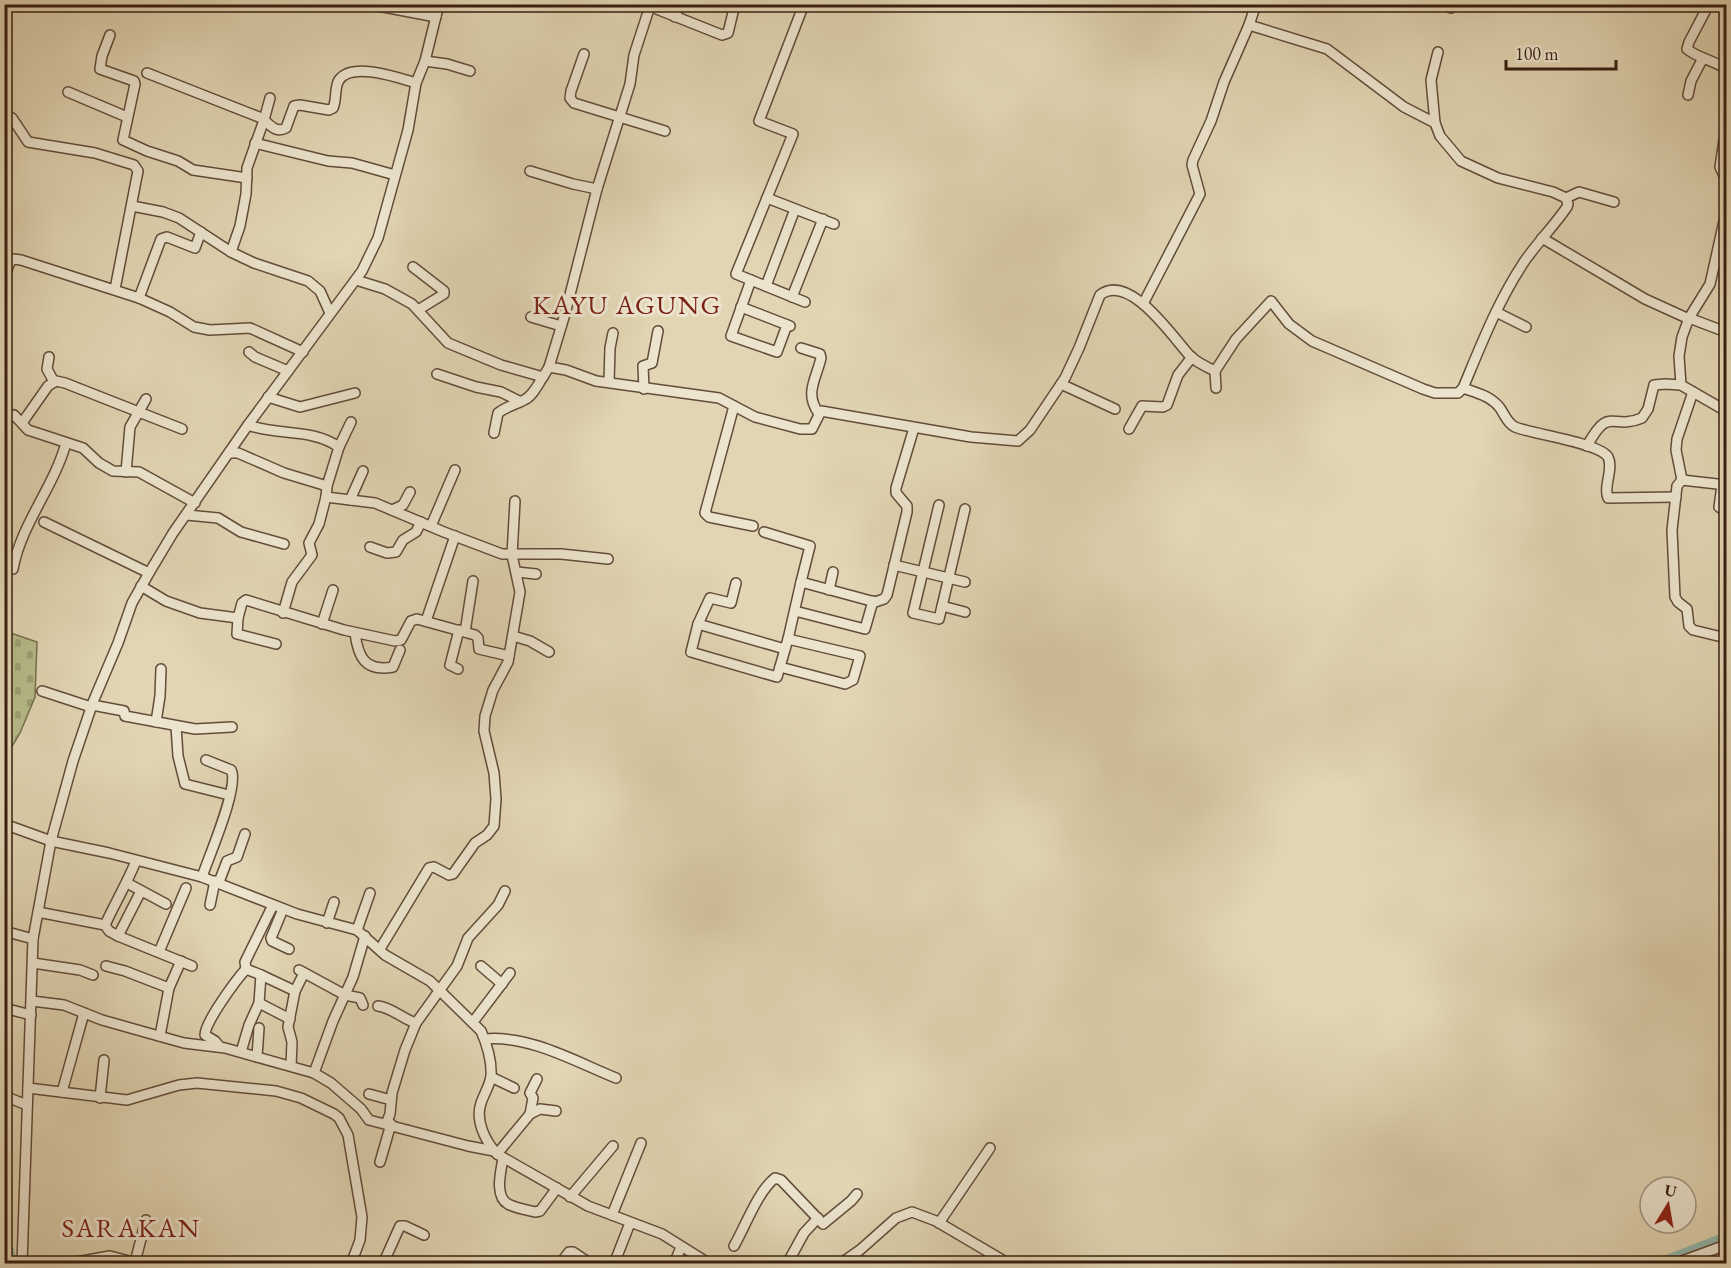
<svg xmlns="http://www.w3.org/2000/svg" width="1731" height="1268" font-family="'EB Garamond',serif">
<defs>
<pattern id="cemetery-stones" width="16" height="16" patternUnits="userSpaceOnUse" patternTransform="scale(1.5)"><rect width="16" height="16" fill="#b6bc8a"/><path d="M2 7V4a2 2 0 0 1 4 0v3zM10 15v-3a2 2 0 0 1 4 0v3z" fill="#9da176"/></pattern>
</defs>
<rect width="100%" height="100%" fill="#e1d5b3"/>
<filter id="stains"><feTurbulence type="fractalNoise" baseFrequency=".00333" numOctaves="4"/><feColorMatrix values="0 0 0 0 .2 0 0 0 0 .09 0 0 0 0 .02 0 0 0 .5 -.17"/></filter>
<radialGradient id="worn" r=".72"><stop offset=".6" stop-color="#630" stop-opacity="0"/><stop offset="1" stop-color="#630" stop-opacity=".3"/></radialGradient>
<!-- cemetery -->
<path fill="url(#cemetery-stones)" stroke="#786e4e" stroke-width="1.5" d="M5,631L37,642L35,697L20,733L5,758Z"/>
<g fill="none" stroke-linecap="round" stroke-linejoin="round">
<!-- canal -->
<path stroke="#94b8ae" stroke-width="8" d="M1654,1264L1726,1236"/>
<!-- river -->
<path stroke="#94b8ae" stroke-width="14" d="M4,1241L11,1264"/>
<!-- minor casing -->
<g stroke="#634c3a" stroke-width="12">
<g id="minor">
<path d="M368,4L436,17"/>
<path d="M644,4L722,35L728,33L735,4"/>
<path d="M804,4L759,121L793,134L736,274L805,302"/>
<path d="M1444,4L1451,8"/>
<path d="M1709,4L1689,42L1687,49C1699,59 1714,60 1726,69"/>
<path d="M675,17L680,4"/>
<path d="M1249,25L1327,49L1404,107L1435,123L1440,136L1461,161L1498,178L1553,192L1566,198"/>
<path d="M110,35L102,56L100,69L134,81L135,84L123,140L147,151L178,161L193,170L247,178"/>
<path d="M584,54L571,91L570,98L574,103L665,131"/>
<path d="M425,61L447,64L470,71"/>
<path d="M147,73L259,117L264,120L247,168L246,194L240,226L231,252L254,263L308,281L320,291L330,313"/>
<path d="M68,92L127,117"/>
<path d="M1688,95L1691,81L1703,58"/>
<path d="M270,98L264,120C271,126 276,133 286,128L294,106L300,105L329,110L333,108C337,100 334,88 339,80C352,61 399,78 416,83"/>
<path d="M12,118L28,142L95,153L134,165L138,171L137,176L115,289"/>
<path d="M1435,123L1431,80L1438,52"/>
<path d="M1726,127L1720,167L1726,180"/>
<path d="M255,143L328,161L352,163L395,175"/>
<path d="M530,171L573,184L597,189"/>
<path d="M767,198L834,224"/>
<path d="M1566,198L1579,192L1614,202"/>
<path d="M132,206L163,212L179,218L231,252"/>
<path d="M1726,212L1710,284L1689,318L1682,337L1679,356L1681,385L1726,411"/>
<path d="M1542,238L1645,299L1689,319"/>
<path d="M413,267L444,291V294L418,310"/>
<path d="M4,278L10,262L13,259L21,260L139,298L170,312L194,327L210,330L250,328L303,352"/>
<path d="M356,280L385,289L412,304L448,343L501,365L543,377L549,367L565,314L597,189L630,84L634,55L650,6"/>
<path d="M751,280L731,336L777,352L787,325"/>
<path d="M766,286L795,209"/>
<path d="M792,297L823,219"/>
<path d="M139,298L161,239L167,237L195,248L201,232"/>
<path d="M1143,304L1200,194L1192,165L1193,160L1211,121L1224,82L1249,25L1256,4"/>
<path d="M741,307L790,326"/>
<path d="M1496,312L1526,327"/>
<path d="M531,317L561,326"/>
<path d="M1689,318L1726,332"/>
<path d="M801,348L820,354L821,358C816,380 804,393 819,414"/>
<path d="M249,352L255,357L288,371"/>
<path d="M49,357L47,369L54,382"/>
<path d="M549,367L566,370L596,381L719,398L755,417L800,429H812L821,411L971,437L1018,441L1030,430L1065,378L1079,348L1100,295C1130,272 1173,338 1191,357C1198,363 1207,367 1215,371L1216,388"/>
<path d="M1215,371L1236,339L1271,301L1289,324L1312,341L1423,389L1435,393H1458L1463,388C1481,345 1498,301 1524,262C1537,243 1554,226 1567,207L1568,204L1566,198"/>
<path d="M437,374L476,387L501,392L519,401"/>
<path d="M609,382L610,348L613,333"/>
<path d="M1061,384L1115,409"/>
<path d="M1463,388C1477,393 1491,396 1500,408C1505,415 1507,423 1515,427C1532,434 1600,443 1608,457C1614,469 1603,486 1608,498L1676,497"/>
<path d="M644,389L643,366L652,363L658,331"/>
<path d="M1693,392L1677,439L1676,450L1682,480L1677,486L1672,530L1675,597L1678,602L1687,609L1689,626L1693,630L1726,638"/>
<path d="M268,397L300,407L355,393"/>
<path d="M734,406L705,513L709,517L753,526"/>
<path d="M4,420L14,415L28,430L83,448L99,463L113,471L139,472L195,503"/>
<path d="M22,423L48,386L56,381L65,383L182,429"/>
<path d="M248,425C278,436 312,428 339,447"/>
<path d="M1129,429L1142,406L1163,407L1167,405L1178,375L1192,357"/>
<path d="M494,433L498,413C507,406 515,405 524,400C533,396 538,384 543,377"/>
<path d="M1587,446C1610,404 1611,431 1642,418L1648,409L1654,385L1665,384L1681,385"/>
<path d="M230,453H238L284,473L327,486"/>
<path d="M126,472L130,427L146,399"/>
<path d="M1682,480L1726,485"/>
<path d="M1722,485L1719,507L1726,511"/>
<path d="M326,497L375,503L444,532L502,554H561L608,559"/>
<path d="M350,500L363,471"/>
<path d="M939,505L913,613L939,619L965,509"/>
<path d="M392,510L403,505L410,492"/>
<path d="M187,515L218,518L241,532L284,544"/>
<path d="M44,522L149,573"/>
<path d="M431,526L455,470"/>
<path d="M764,532L810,546L801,582L875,602L884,599L887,595L907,512V506L896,493V488L914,428"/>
<path d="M370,547L387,553L396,552L403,540L416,532L421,522"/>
<path d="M894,565L965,582"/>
<path d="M13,569C21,524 54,487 66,443"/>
<path d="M517,572L536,574"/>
<path d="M736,583L731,603L710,598L698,624L691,652L777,677L788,639L801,582"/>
<path d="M141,586L166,601L200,613L238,618L242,603L246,600L344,630L395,641L401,640L411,621L417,619L475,635L478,638L479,649L509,656"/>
<path d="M829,590L833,572"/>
<path d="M942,606L965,612"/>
<path d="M795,611L865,629L873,601"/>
<path d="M283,613L292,582L312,555L309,543L319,524L326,497L327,486L339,447L351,422"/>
<path d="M238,618L237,634L276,644"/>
<path d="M426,621L455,536"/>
<path d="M322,624L333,590"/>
<path d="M698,624L785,649"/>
<path d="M465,632L473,581"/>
<path d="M355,633C358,657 365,672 393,667L400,650"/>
<path d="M513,636L530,641L549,652"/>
<path d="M780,667L845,684L853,680L860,656L788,639"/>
<path d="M458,669L450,665L459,630"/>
<path d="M42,691L91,707"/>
<path d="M92,705L124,711L125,716L195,729L232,727"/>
<path d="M156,722L160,696L161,669"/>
<path d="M176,726L178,756L185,784L229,795"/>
<path d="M4,824L51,841L109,853L202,877L297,914L357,930L385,955L430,981L481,1031C487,1044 492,1062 491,1076C490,1085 484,1094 481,1103C475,1120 485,1141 497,1154L588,1206L662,1234L710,1264"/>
<path d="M202,877C208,858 240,786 231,770L206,760"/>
<path d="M219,882L227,861L237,857L245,834"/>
<path d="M127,883L166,904"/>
<path d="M210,905L215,881"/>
<path d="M283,909L271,938L272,941L289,949"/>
<path d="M38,912L105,925L109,931L118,936L192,966"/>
<path d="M327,923L334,902"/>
<path d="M105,925C115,903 127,883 136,861"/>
<path d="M357,930L370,893"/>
<path d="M4,931L33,939"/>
<path d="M118,936L141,891"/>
<path d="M380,949L429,868L434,867L449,875L453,874L475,843L487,835L494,826L496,799L494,773L484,731L485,716L493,690L508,662L520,592L512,555L515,501"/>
<path d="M159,952L186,888"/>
<path d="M33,963L80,970L93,975"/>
<path d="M106,966L125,971L169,988"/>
<path d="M481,966L502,984"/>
<path d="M246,969L261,975L259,1003L290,1019"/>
<path d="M299,970L345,995L360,998L363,1005"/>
<path d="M261,975L295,991"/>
<path d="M32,1001L64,1005L102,1020L148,1033L184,1043L225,1048L314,1073L331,1083L361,1109L369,1120L468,1146L494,1151"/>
<path d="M378,1006C393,1008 402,1019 416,1023"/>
<path d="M4,1008L31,1015"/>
<path d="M473,1022L510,973"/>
<path d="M160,1036L169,988L181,961"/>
<path d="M485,1039C530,1035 576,1062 616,1078"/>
<path d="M220,1047L215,1041L205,1035C205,1022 236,980 246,969L245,962L273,905"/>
<path d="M241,1052L249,1025L259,1003"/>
<path d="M257,1057L259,1028"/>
<path d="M291,1066L292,1042L288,1027L295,991L304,973"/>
<path d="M314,1073L333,1021L353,977L365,936"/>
<path d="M491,1077L514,1088"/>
<path d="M28,1088L127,1100L179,1085L197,1083L276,1091L301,1098L334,1114L339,1118L348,1135L362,1217L360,1240L351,1264"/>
<path d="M62,1092L84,1013"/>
<path d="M369,1094L391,1100"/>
<path d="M4,1096L27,1105"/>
<path d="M100,1098L104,1060"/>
<path d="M530,1114L540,1109L556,1111"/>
<path d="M386,1124L390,1114L392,1093L405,1050L416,1023L457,966L468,938L498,905L505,891"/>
<path d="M497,1154L530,1114L533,1098L530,1093L537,1079"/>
<path d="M503,1158C501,1171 494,1196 508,1204C515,1208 527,1210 535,1212L540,1211L557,1188"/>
<path d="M380,1162L391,1124"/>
<path d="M570,1197L613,1146"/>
<path d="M612,1215L641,1143"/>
<path d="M939,1223L990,1148"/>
<path d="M734,1246C745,1227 758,1191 775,1178L781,1180L823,1224L851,1201L857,1194"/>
<path d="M4,1259L6,1264"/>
<path d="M135,1262L146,1220"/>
<path d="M22,1264L33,939L51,841L73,761L93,702L118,643L132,603L149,573L173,533L248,425L362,271L378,238L408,130L416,83L425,61L439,4"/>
<path d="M65,1264L110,1256L140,1264"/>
<path d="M383,1264L400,1226H405L424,1235"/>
<path d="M560,1264L569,1252H573L591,1264"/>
<path d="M614,1264L630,1223"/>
<path d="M674,1264L681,1247"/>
<path d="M787,1264L804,1233L818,1218"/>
<path d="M840,1264L860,1250L896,1218L912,1212L936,1221L1009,1264"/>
<path d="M1674,1264L1726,1245"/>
</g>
</g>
<!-- minor -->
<use href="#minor" stroke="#ece4ce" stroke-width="9"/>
</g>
<g text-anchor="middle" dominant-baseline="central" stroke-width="6" stroke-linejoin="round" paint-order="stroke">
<!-- quarter labels -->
<g font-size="27" letter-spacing="1.5" fill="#7a1f14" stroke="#ece4ce">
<text x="627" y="304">KAYU AGUNG</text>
<text x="131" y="1227">SARAKAN</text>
</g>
</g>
<!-- margin -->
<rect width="1731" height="1268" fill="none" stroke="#e1d5b3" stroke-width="24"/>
<rect x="6" y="6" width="1719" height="1256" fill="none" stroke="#391f11" stroke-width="3"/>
<rect x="12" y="12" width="1707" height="1244" fill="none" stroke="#391f11" stroke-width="1.5"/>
<!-- north arrow -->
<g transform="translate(1668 1205) rotate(11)"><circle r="28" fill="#ece4ce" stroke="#a49582" stroke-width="1.5"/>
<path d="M0-4.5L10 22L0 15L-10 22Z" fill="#8f2418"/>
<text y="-9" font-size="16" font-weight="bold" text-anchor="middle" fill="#391f11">U</text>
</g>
<!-- scale -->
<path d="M1506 60v9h110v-9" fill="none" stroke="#391f11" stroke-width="3"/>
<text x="1515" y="60" font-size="18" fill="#391f11" stroke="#ece4ce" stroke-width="4.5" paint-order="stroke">100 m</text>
<rect width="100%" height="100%" filter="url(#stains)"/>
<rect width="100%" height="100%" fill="url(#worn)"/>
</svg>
